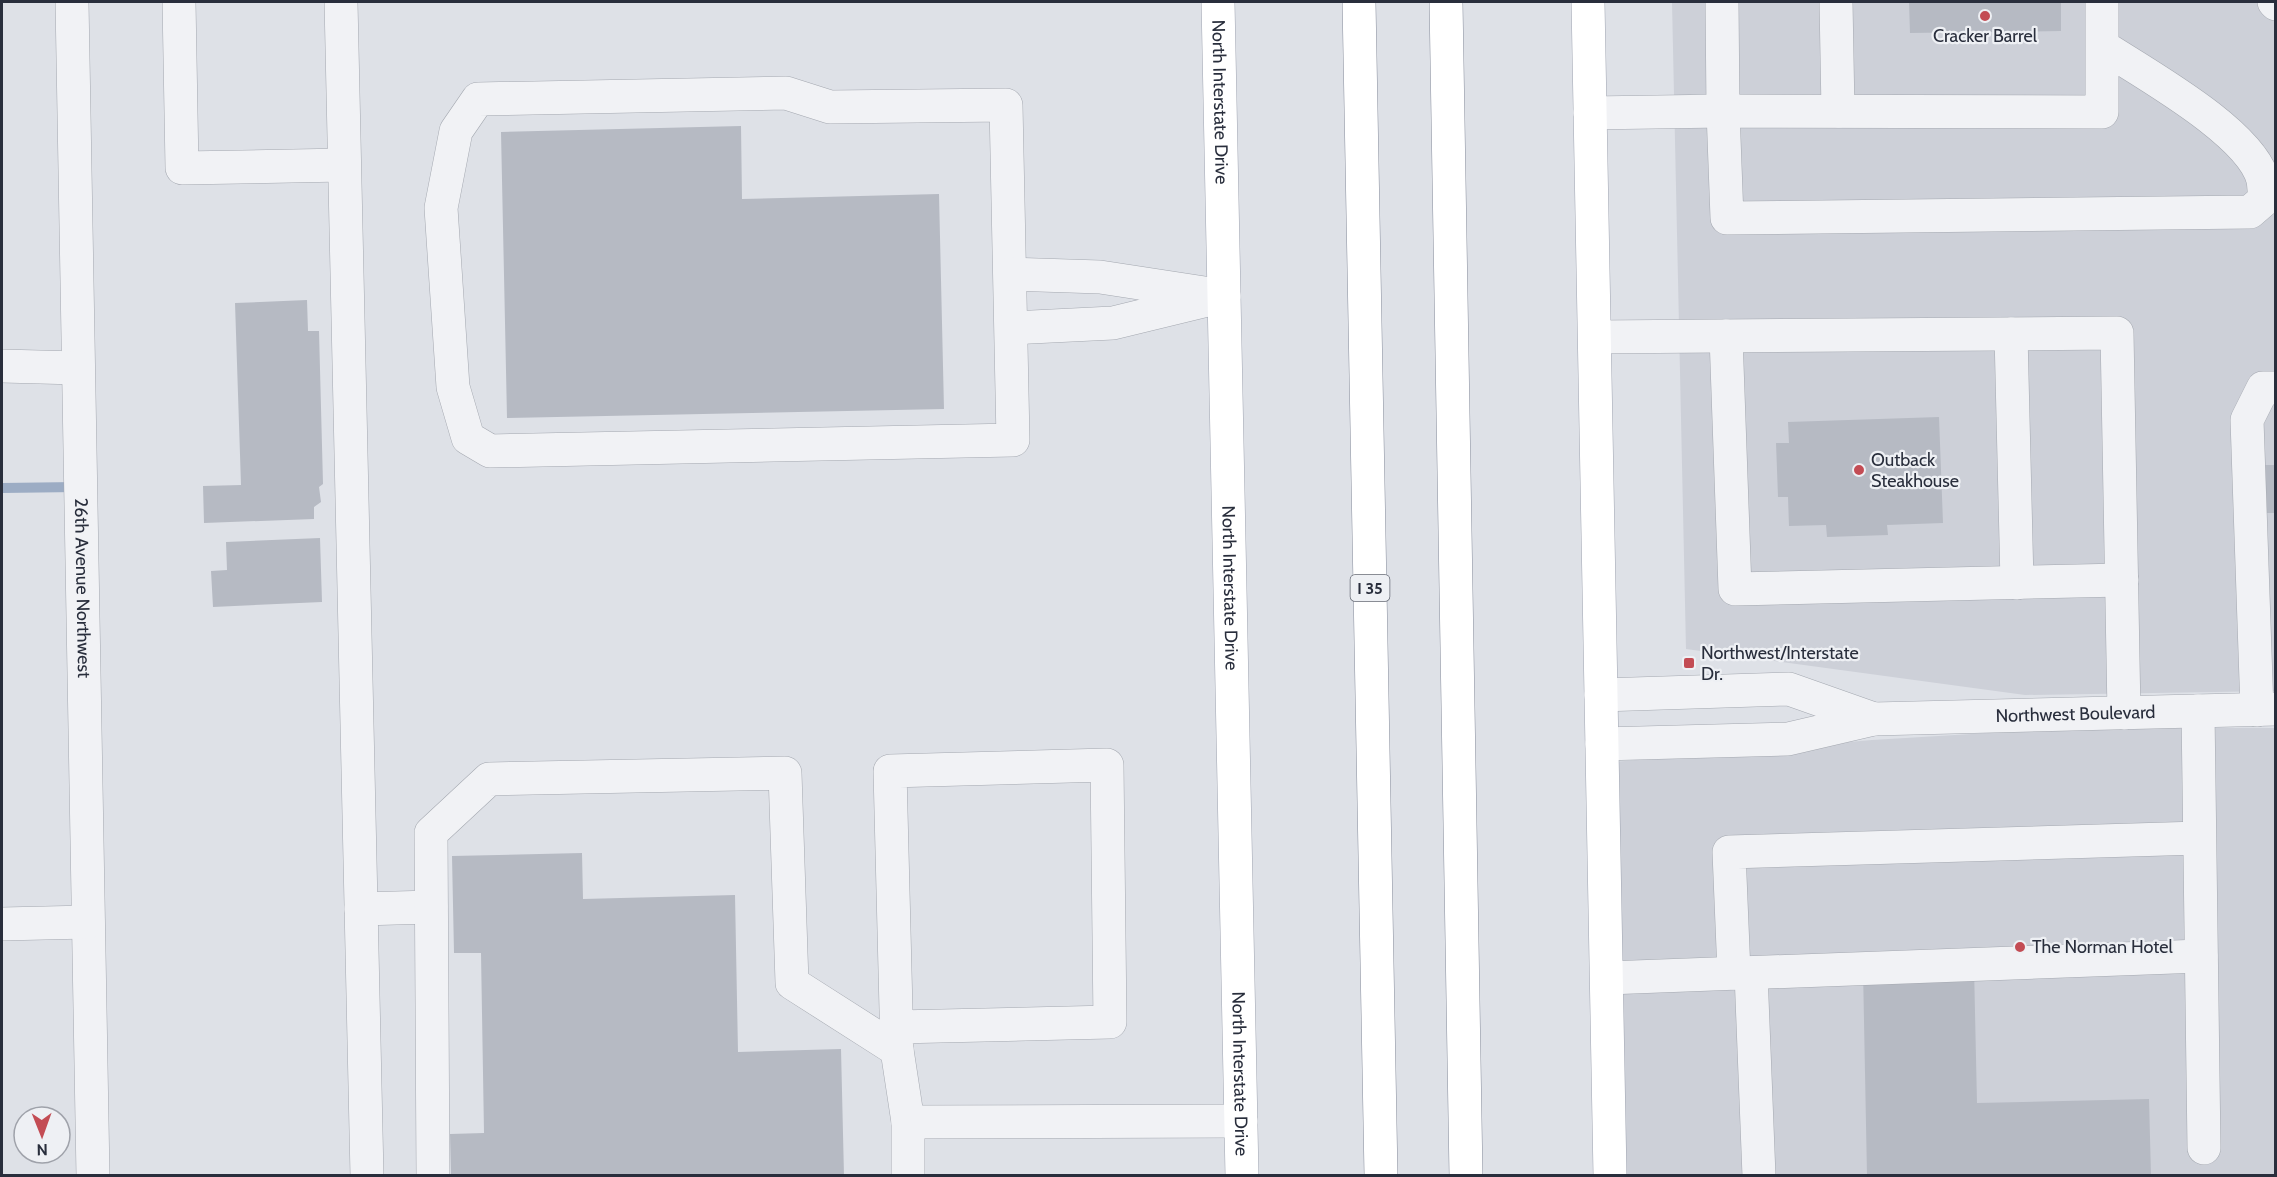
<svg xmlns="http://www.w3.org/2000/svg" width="2277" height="1177" font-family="Cabin,sans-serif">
<rect width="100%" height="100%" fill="#dee1e7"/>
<!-- built -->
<g fill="#cdd0d8">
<path d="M1672,2H2275V691L2025,695L1686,649Z"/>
<path d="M2088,727L2275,728V1175H1622L1613,762L1872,740Z"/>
</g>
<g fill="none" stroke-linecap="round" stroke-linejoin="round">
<!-- stream -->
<path stroke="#9cacc4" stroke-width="10" d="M2,488L77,487"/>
</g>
<!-- building -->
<g fill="#b6bac3">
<path d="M1909,2H2061V31L1910,33Z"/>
<path d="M741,126L742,199L939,194L944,409L507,418L501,132Z"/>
<path d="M307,300L308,331H319L323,484L319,487L321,502L314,507V519L204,523L203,486L241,485L235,303Z"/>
<path d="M1939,417L1943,523L1887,525L1888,535L1827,537L1826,525L1789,526L1788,497H1778L1776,443H1789L1788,422Z"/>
<path d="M2265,465H2276V513H2267Z"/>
<path d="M320,538L322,602L213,607L211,571L227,570L226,542Z"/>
<path d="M582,853L583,899L735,895L738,1052L841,1049L844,1176H451L450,1134L484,1133L481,953H454L452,856Z"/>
<path d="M1974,967L1977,1103L2149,1099L2151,1176H1867L1863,969Z"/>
</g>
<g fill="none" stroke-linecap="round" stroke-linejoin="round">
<!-- minor casing -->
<g stroke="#a4a8b0" stroke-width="34">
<g id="minor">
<path id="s1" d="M72,2L93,1176"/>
<path d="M179,2L182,168L344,165"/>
<path d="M341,2L367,1176"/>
<path d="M1836,2L1838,111"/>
<path d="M2102,2V112L1723,111L1727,218L2250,212L2265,199C2264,193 2264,186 2263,180C2251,132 2143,73 2102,46"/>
<path d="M2274,2L2276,4"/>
<path d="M786,93L830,107L1006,105L1013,440L490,451L468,438L453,387L441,208L456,131L478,99Z"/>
<path d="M1590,113L1723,111L1722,2"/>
<path d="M1011,274L1100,277L1224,296L1113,323L1012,328"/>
<path d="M2011,334L2017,583"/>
<path d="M1726,336L1735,589L2122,580"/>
<path d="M1595,337L2117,333L2124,713"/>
<path d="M2,366L78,368"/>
<path d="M1601,695L1789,689L1874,719"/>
<path d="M2257,710L2247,420L2263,388H2276"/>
<path d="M2198,711L2204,1148"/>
<path id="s2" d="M1602,744L1788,739L1874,719L2276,709"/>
<path d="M361,909L431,907"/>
<path d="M2,924L88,922"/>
<path d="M1734,973L1729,852L2199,838"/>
<path d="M1751,973L1759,1176"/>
<path d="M1607,978L2201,956"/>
<path d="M897,1027L1110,1022L1107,765L890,771L897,1050"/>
<path d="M433,1176L431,833L489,779L785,773L792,983L897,1050L908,1122"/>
<path d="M908,1176V1122L1241,1121"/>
</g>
</g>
<!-- major casing -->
<g stroke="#9fa4b1" stroke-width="34">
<g id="major">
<path id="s3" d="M1218,2L1242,1176"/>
<path d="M1588,2L1610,1176"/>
</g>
</g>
<!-- highway casing -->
<g stroke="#878d9c" stroke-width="34">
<g id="highway">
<path d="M1359,2L1381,1176"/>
<path d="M1446,2L1466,1176"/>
</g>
</g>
<!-- minor -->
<use href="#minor" stroke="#f1f2f5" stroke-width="33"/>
<!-- major -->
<use href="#major" stroke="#fff" stroke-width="33"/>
<!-- highway -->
<use href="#highway" stroke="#fff" stroke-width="33"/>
</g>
<!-- markers -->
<g fill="#c34c54" stroke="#eef0f4" stroke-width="2">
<circle cx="1985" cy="16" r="6"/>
<circle cx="1859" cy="470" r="6"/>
<rect x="1683" y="657" width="12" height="12" rx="3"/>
<circle cx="2020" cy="947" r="6"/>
</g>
<g text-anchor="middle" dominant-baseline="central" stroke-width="4.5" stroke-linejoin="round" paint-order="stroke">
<!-- shield labels -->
<rect fill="#eef0f4" stroke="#646873" stroke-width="1.5" x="1350.5" y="575" width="39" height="26" rx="4.5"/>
<g font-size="16" font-weight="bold" fill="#292e3c">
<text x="1370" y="588">I 35</text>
</g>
<!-- poi labels -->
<g font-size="18" fill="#292e3c" stroke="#eef0f4" text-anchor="start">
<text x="1985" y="36" text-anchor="middle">Cracker Barrel</text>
<text x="1871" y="460">Outback<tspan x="1871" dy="21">Steakhouse</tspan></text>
<text x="1701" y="653">Northwest/Interstate<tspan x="1701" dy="21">Dr.</tspan></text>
<text x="2032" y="947">The Norman Hotel</text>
</g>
<!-- street labels -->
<g font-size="18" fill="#292e3c" stroke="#eef0f4">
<text stroke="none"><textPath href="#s3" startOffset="100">North Interstate Drive</textPath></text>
<text stroke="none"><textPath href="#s3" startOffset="586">North Interstate Drive</textPath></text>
<text stroke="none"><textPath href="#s1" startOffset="586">26th Avenue Northwest</textPath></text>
<text stroke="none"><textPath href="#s2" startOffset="476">Northwest Boulevard</textPath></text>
<text stroke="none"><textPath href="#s3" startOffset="1072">North Interstate Drive</textPath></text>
</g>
</g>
<!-- border -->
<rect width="2277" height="1177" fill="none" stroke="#292e3c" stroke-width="6"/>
<!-- north arrow -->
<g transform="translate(42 1135) rotate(179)"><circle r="28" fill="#eef0f4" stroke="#9fa2aa" stroke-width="1.5"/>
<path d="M0-4.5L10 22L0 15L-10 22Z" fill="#c34c54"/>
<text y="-9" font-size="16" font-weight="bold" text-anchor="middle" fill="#292e3c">N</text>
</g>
</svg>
